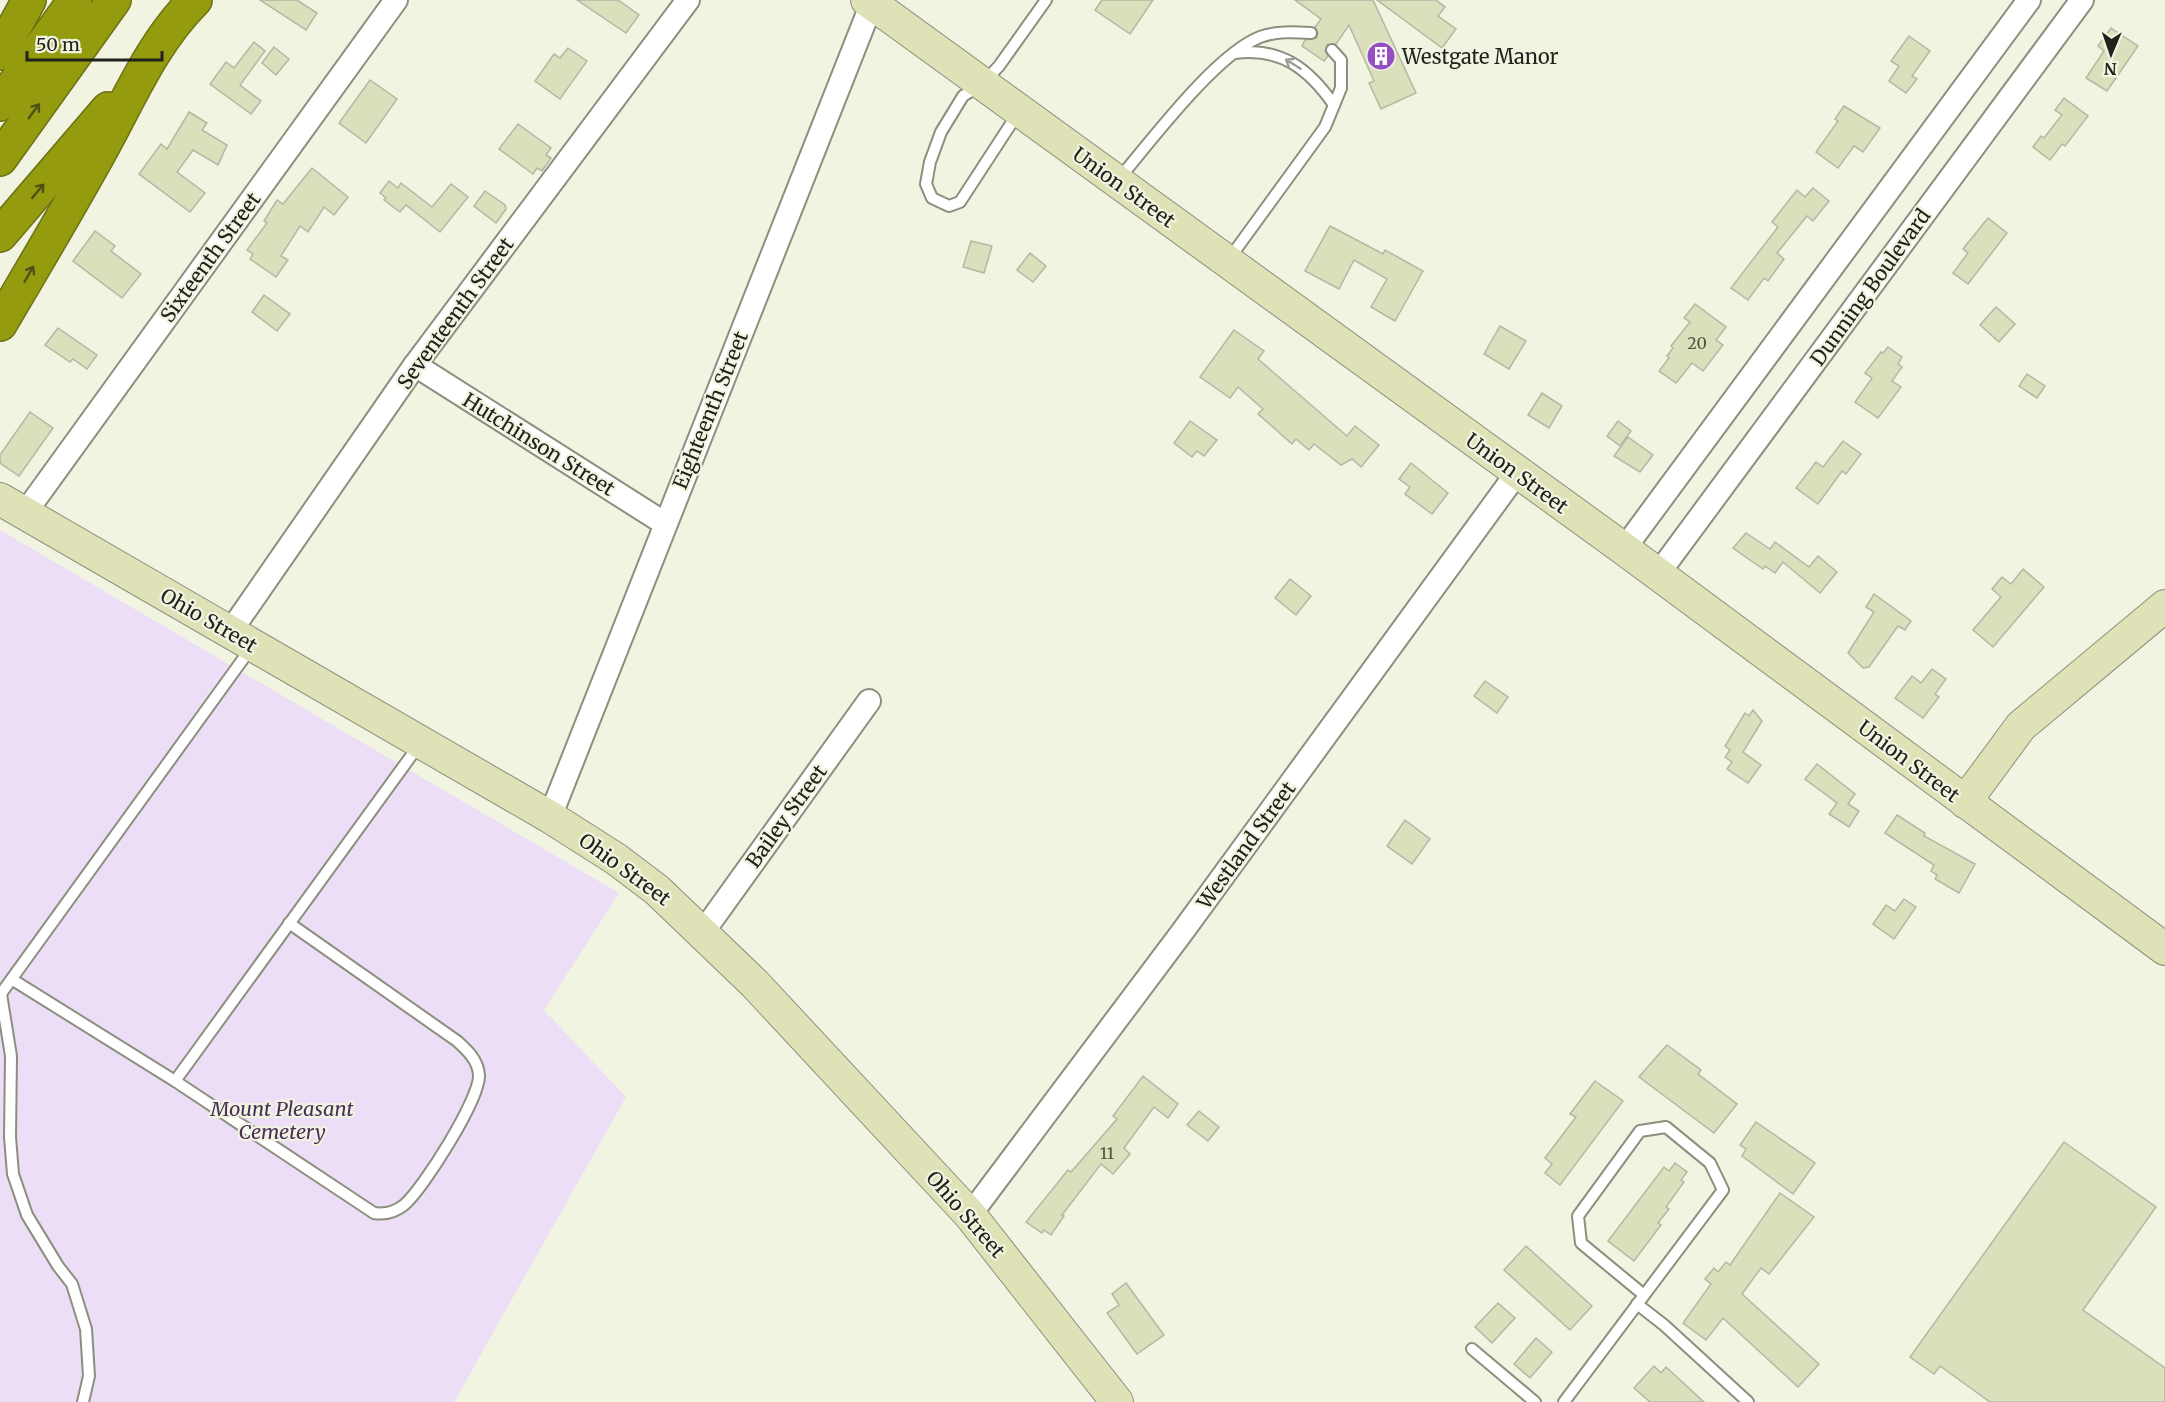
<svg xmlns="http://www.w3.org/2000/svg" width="2165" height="1402" font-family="Merriweather,serif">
<rect width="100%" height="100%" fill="#f2f4e2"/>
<!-- green -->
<path fill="#ebdef6" d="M0,530L619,893L544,1010L626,1097L454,1402H0Z"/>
<!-- building -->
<g fill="#dbdfbb" stroke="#b5b7a5" stroke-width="1.5">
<path d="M260,0H297L317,13L306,30Z"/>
<path d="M577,0H618L639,15L626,33Z"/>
<path d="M1102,0H1153L1130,34L1095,10Z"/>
<path d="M1295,0H1373L1416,93L1381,109L1369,83L1374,81L1349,25L1336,44L1327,45L1325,51L1328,56L1324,61L1302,46L1305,40L1317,38L1318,33L1315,27L1321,19Z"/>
<path d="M1377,0H1436L1445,7L1438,16L1456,29L1442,48Z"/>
<path d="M2111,28L2138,46L2107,91L2086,78L2104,51L2098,46Z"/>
<path d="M1909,36L1930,51L1912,76L1917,79L1906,93L1889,81L1899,66L1891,61Z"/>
<path d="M254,42L265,51L240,85L261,101L251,114L210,84L226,62L234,68Z"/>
<path d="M274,47L289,59L276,75L262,63Z"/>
<path d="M568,48L587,61L560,99L535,81L554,54L560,58Z"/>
<path d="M370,80L397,99L366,143L339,123Z"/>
<path d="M2064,98L2088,116L2065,146L2062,144L2050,160L2033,147L2041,136L2044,138L2062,115L2055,110Z"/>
<path d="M1844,106L1880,128L1863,152L1854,146L1838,168L1816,152L1838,121L1835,119Z"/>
<path d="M189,112L207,123L202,130L227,145L218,165L193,150L177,172L205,193L190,212L139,174L161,144L167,149Z"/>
<path d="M518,124L551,148L546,155L551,158L542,171L537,168L533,174L499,149Z"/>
<path d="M312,168L348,197L334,215L324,207L308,232L300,226L281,256L288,260L276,277L250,259L253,254L247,250L267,223L264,221L277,200L283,204Z"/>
<path d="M389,181L398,188L401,183L432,207L451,184L468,197L440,232L406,205L400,212L384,200L386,198L380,193Z"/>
<path d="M1813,188L1829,201L1813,221L1807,216L1777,253L1784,259L1768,281L1764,278L1748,300L1731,288L1778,227L1772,222L1797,190L1805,197Z"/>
<path d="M485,191L505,205L506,209L496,223L474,206Z"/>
<path d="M1988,218L2007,233L1968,284L1953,273L1968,253L1963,249Z"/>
<path d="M1330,226L1383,254L1385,250L1423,271L1395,321L1371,307L1387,279L1354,260L1339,289L1305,271Z"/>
<path d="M95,231L115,246L111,251L141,274L122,298L73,261Z"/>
<path d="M971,241L992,246L984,273L963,267Z"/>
<path d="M1030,253L1046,266L1033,282L1017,270Z"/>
<path d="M264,295L290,314L277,331L252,312Z"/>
<path d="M1695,304L1726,327L1716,340L1723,345L1703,371L1692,363L1676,383L1659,371L1669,358L1667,356L1673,348L1671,346L1690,322L1684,318Z"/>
<path d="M1996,307L2015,324L1999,342L1980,325Z"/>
<path d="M1500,326L1526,341L1509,369L1484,354Z"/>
<path d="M58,328L97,355L87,369L73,359L70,362L45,345Z"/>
<path d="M1234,330L1264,351L1258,359L1347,436L1355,426L1379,445L1361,467L1352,459L1341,465L1314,444L1309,450L1296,439L1292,444L1258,414L1263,409L1238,387L1230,398L1200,377Z"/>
<path d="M1888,347L1902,357L1898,364L1902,367L1892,381L1901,387L1878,418L1855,402L1872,378L1865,373L1881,352L1883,353Z"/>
<path d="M2027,374L2045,386L2037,398L2019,386Z"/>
<path d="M1542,393L1562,406L1549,428L1528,415Z"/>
<path d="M30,412L53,428L19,476L0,463V455Z"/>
<path d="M1190,421L1217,440L1204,456L1197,451L1192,457L1174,443Z"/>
<path d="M1618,421L1631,431L1620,446L1607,436Z"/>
<path d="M1628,437L1653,455L1640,472L1614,456Z"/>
<path d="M1843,441L1861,454L1846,474L1842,471L1818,504L1796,488L1816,462L1823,467Z"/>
<path d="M1411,463L1448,493L1432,514L1405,494L1410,487L1399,479Z"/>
<path d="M1746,533L1770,549L1775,542L1809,567L1818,556L1837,572L1820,593L1783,562L1775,573L1765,566L1763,569L1733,548Z"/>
<path d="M2023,569L2044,587L1993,647L1973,630L2001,597L1992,589L2002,577L2011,584Z"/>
<path d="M1290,579L1311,596L1296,615L1275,598Z"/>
<path d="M1874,594L1911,621L1905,630L1898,626L1869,667L1863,668L1848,653L1874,612L1866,607Z"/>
<path d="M1932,669L1946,679L1935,694L1939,697L1923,718L1895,698L1912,676L1921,683Z"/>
<path d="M1485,681L1508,697L1497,713L1474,696Z"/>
<path d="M1753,710L1762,721L1743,752L1761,765L1748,783L1727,769L1732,762L1725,757L1730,750L1725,746L1745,713L1749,716Z"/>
<path d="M1817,764L1855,794L1848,804L1859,811L1849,827L1829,814L1837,803L1805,779Z"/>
<path d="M1897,815L1925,833L1924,836L1975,864L1959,893L1935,879L1937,875L1931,871L1934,865L1885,833Z"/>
<path d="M1405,820L1430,839L1412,864L1387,846Z"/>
<path d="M1904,899L1916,907L1894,939L1873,924L1886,905L1895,911Z"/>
<path d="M1667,1045L1701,1070L1698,1074L1737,1104L1714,1133L1639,1077Z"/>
<path d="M1143,1076L1178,1104L1168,1118L1154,1107L1124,1148L1130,1154L1113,1174L1101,1164L1062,1215L1064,1216L1051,1235L1044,1230L1042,1233L1026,1222L1068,1170L1071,1172L1117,1119L1113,1116Z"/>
<path d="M1595,1081L1623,1101L1560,1185L1545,1173L1552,1164L1545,1158L1576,1117L1570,1114Z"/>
<path d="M1199,1111L1219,1127L1208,1141L1187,1125Z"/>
<path d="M1756,1122L1815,1163L1793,1194L1742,1156L1746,1149L1740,1145Z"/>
<path d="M2064,1142L2156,1207L2083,1310L2165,1368V1402H1990L1940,1366L1934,1374L1910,1357Z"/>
<path d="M1675,1163L1687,1172L1681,1180L1684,1182L1666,1207L1669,1209L1658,1223L1661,1225L1634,1261L1608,1241L1664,1167L1669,1171Z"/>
<path d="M1780,1193L1814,1217L1769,1274L1761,1268L1742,1294L1819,1364L1798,1387L1723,1318L1706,1340L1683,1323L1711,1284L1705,1279L1714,1268L1718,1272L1726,1262L1730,1265Z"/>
<path d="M1526,1246L1592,1306L1570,1330L1504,1270Z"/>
<path d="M1126,1283L1164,1335L1137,1354L1107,1313L1119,1305L1112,1294Z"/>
<path d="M1498,1303L1515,1318L1492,1343L1475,1327Z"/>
<path d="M1536,1338L1552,1352L1530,1378L1514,1364Z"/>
<path d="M1654,1366L1661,1373L1666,1367L1704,1402H1650L1634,1388Z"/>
</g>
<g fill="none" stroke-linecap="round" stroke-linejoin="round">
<!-- lane casing -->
<g stroke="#8d8f7e" stroke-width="14">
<g id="lane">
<path d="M1235,53C1281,47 1309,69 1334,105"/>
<path d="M1018,113L960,202L949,206L932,198L926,184L930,162L941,132L963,96L982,84L999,66L1046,0"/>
<path d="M1118,180C1150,142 1216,54 1260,37C1276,31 1294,32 1311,33"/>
<path d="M1229,259L1325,127L1341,88V60L1332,50"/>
<path d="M13,980L175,1081L374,1213C386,1215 395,1212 404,1205C423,1189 480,1099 479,1075C478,1060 467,1050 457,1041L289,923"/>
<path d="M1,994L11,1056L10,1137L13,1174L27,1215L58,1266L72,1284L86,1329L89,1376L83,1402"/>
<path d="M0,995L251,648"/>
<path d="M175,1081L419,745"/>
<path d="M1637,1304L1664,1325L1748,1402"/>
<path d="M1472,1349L1535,1402"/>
<path d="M1564,1402L1723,1190L1710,1163L1666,1127L1640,1131L1578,1216L1581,1243L1644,1295"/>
</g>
</g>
<!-- street casing -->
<g stroke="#8d8f7e" stroke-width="26">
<g id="street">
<path d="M415,365L664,523"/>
<path d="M25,513L396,0"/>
<path d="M1624,549L2029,0"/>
<path d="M1658,574L2082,0"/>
<path d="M230,632L415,365L688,0"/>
<path d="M550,817L872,3"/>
<path d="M703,932L869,701"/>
<path d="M970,1215L1183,931L1517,473"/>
</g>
</g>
<!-- secondary casing -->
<g stroke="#8d8f7e" stroke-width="34">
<g id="secondary">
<path d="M867,0L1624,549L2165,949"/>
<path d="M0,499L550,817L616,859L657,890L755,984L970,1215L1117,1402"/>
<path d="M1965,802L2021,726L2165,606"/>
</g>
</g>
<!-- highway casing -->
<g stroke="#6c7113" stroke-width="36">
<g id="highway">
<path d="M0,53L29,0"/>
<path d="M0,104L75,0"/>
<path d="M0,159L114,0"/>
<path d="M0,235L108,109"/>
<path d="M0,324C35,265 70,206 103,146C131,95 153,42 195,0"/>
</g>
</g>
<!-- lane -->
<use href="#lane" stroke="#fff" stroke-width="10"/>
<!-- street -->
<use href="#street" stroke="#fff" stroke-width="22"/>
<!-- secondary -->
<use href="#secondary" stroke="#dfe1b7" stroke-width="32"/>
<!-- highway -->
<use href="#highway" stroke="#959b0e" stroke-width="33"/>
</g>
<!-- one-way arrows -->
<defs><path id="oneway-shaft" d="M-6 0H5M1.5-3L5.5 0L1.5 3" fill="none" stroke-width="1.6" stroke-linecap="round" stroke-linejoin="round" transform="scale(1.5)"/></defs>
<use stroke="#9b9c98" href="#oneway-shaft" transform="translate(1293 64) rotate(-148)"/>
<g stroke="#4f5216">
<use href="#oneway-shaft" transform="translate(34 111) rotate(-54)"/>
<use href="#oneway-shaft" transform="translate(38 191) rotate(-50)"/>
<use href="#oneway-shaft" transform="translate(29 274) rotate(-60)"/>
</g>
<!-- icons -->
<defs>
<g id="building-disc" transform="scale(1.5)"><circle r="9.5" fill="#954fc3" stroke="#f2f4e2"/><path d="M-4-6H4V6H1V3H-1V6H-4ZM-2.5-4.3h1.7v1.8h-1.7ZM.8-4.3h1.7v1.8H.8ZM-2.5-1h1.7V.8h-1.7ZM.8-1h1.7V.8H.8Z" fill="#fff"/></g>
</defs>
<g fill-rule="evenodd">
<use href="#building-disc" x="1381" y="56"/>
</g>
<g text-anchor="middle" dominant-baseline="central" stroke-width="4.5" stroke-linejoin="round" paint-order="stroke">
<!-- number labels -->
<g font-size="16" fill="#505143">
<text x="1697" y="343">20</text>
<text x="1107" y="1153">11</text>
</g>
<!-- poi labels -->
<g font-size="20" fill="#21221b" stroke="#f2f4e2" text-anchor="start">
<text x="1402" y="56">Westgate Manor</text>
</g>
<!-- street labels -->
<g font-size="20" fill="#21221b" stroke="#f2f4e2">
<text transform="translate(1124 187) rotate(36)">Union Street</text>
<text transform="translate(210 257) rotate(-54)">Sixteenth Street</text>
<text transform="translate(1870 287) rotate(-54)">Dunning Boulevard</text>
<text transform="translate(455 313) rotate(-54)">Seventeenth Street</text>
<text transform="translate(710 410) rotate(-68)">Eighteenth Street</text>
<text transform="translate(539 444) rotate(32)">Hutchinson Street</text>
<text transform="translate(1517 473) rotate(36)">Union Street</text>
<text transform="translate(209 620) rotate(30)">Ohio Street</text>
<text transform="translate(1909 761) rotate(37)">Union Street</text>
<text transform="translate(786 816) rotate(-54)">Bailey Street</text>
<text transform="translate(1246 845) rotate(-54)">Westland Street</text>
<text transform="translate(625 869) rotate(36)">Ohio Street</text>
<text transform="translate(966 1214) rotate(49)">Ohio Street</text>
</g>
<!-- park labels -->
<g font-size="20" font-style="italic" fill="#482f5a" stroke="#f2f4e2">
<text x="282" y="1108">Mount Pleasant<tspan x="282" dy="23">Cemetery</tspan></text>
</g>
</g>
<!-- north arrow -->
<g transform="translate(2111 54) rotate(182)" stroke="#f2f4e2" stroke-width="4.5" paint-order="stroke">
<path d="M0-4.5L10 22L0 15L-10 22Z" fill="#21221b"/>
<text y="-9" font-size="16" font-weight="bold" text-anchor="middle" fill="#21221b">N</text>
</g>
<!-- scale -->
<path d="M27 51v9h135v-9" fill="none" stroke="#21221b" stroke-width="3"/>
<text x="36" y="51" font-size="18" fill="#21221b" stroke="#f2f4e2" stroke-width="4.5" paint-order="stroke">50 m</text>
</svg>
